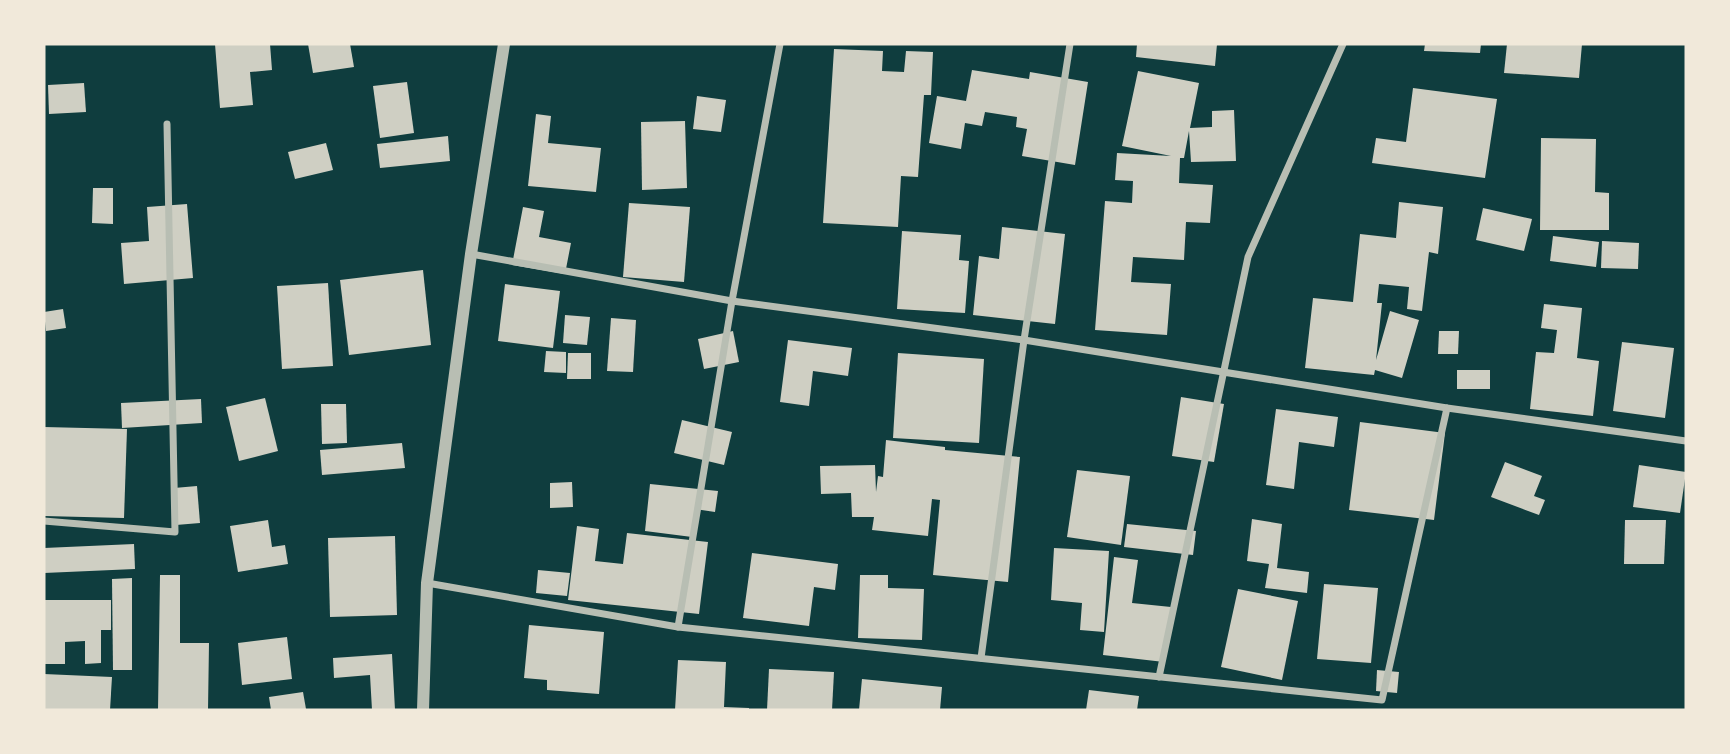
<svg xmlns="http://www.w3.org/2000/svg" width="1730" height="754" font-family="'Fira Sans Condensed',sans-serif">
<rect width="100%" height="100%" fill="#0f3d3e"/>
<!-- building -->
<g fill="#cfcfc3">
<path d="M215,44H270L272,70L250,72L253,105L220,108Z"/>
<path d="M308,44H350L354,67L313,73Z"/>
<path d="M1137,44H1217L1215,66L1136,57Z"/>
<path d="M1425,44H1481L1480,53L1424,51Z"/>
<path d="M1507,44H1582L1579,78L1504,73Z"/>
<path d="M834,49L883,51L882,71L904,72L906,51L933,52L931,95H924L918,177L901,176L898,227L823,223Z"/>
<path d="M972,70L1029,79L1030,72L1088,82L1075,165L1022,156L1027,129L1016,127L1017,117L985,112L982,126L965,123L961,149L929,143L937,96L966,101Z"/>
<path d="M1138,71L1199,83L1190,128L1212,127V111L1234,110L1236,161L1191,162L1189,131L1184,158H1180L1179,183L1213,185L1210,223L1186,222L1184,260L1133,257L1131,282L1171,284L1167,335L1095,330L1105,201L1132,203L1133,181L1115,180L1117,153L1171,156L1122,146Z"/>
<path d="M407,82L414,133L380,138L373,86Z"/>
<path d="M84,83L86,112L49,114L48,85Z"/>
<path d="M1413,88L1497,99L1485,178L1372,163L1376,138L1406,142Z"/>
<path d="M697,96L726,100L721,132L693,129Z"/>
<path d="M536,114L551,116L548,143L601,148L596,192L528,186Z"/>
<path d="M685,121L687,188L642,190L641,122Z"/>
<path d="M448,136L450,161L380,168L377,144Z"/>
<path d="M1541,138L1596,139L1595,192L1609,193V230H1540Z"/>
<path d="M326,143L333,170L295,179L288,152Z"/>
<path d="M93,188H113V224L92,223Z"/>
<path d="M1399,202L1443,207L1438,254L1429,252L1422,311L1407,309L1409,287L1379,284L1377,303H1382L1376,360L1390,311L1419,320L1402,378L1375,370L1374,375L1305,368L1313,298L1353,302L1360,234L1396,238Z"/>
<path d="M629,203L690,207L684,282L623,277Z"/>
<path d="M187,204L193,278L124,284L121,243L149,241L147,207Z"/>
<path d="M523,207L544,211L539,237L571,243L565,274L512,265Z"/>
<path d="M1483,208L1532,219L1524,251L1476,240Z"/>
<path d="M1002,227L1065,234L1055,324L973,315L979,256L999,259Z"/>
<path d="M902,231L961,235L959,260L969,261L965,313L897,309Z"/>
<path d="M1553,236L1599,242L1596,267L1550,261Z"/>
<path d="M1602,241L1639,243L1638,269L1601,268Z"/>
<path d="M423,270L431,345L349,355L340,280Z"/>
<path d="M328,283L333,366L282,369L277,286Z"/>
<path d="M505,284L560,291L553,348L498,341Z"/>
<path d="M1544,304L1582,308L1577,358L1599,361L1593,416L1530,409L1536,352L1554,353L1557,330L1541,328Z"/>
<path d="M63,309L66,328L46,331L44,312Z"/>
<path d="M565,315L590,317L587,345L563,343Z"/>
<path d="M611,318L636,320L633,372L607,371Z"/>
<path d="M733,331L739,362L704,369L698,339Z"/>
<path d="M1439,331H1459L1458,354H1438Z"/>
<path d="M788,340L852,348L848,376L813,371L809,406L780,402Z"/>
<path d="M1622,342L1674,348L1665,418L1613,411Z"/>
<path d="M546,351L566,352V373L544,372Z"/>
<path d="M568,353H591V379H567Z"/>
<path d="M898,353L984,359L979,443L893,438Z"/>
<rect x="1457" y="370" width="33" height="19"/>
<path d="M1181,397L1224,404L1214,462L1172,456Z"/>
<path d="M265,398L278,451L239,461L226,407Z"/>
<path d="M201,399L202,423L122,428L121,403Z"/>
<path d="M321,404H346L347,443L322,444Z"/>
<path d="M1276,409L1338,417L1334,447L1299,442L1294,489L1266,485Z"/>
<path d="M682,420L732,432L724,465L674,453Z"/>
<path d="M1360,422L1445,433L1434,520L1349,510Z"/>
<path d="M44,427L127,429L124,518L44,516Z"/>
<path d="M886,440L945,447V450L1020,457L1008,582L933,575L940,500L932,499L928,536L872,530L874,517H852L851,493L821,494L820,466L875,465L876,492L878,476L883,477Z"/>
<path d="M402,443L405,468L322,475L320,450Z"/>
<path d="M1505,462L1542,476L1534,496L1545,500L1539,515L1491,497Z"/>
<path d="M1639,465L1686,472L1680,513L1633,507Z"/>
<path d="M1077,470L1130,476L1121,545L1067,537Z"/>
<path d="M572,482L573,507L550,508V483Z"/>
<path d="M650,484L718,491L715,512L695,509L692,537L645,531Z"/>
<path d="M197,486L200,523L176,525L174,488Z"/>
<path d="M1252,519L1282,524L1277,568L1309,572L1307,593L1265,588L1269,564L1247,561Z"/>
<path d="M268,520L272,547L285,545L288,564L238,572L230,526Z"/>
<path d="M1625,520H1666L1664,564H1624Z"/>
<path d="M1127,524L1196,531L1193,555L1124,547Z"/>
<path d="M577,526L599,529L595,561L623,564L627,533L708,542L699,614L568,600Z"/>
<path d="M395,536L397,615L330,617L328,538Z"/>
<path d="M134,544L135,569L44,573V548Z"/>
<path d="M1054,548L1109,551L1104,632L1080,630L1082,603L1051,600Z"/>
<path d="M752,553L838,564L835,590L814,587L809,626L743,618Z"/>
<path d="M1114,557L1138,560L1132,603L1171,607L1164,662L1103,655Z"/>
<path d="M538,570L570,573L567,596L536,593Z"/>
<path d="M160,575H180V643H209L208,710H158Z"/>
<path d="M860,575H888V588L924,589L922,640L858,638Z"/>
<path d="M132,578V670H113L112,579Z"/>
<path d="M1324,584L1378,588L1371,663L1317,659Z"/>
<path d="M1238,589L1298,601L1282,680L1221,667Z"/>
<path d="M44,600H111V630H101V663L85,664V641L65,642V664H44Z"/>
<path d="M529,625L604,632L599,694L547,690V680L524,678Z"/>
<path d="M287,637L292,679L242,685L238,643Z"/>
<path d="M392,654L395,710H372L370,675L334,678L333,658Z"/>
<path d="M678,660L726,662L724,707L749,708V710H675Z"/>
<path d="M769,669L834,672L832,710H767Z"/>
<path d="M1377,670L1399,672L1397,693L1376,691Z"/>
<path d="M44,674L112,677L110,710H44Z"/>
<path d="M862,679L942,687L940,710H859Z"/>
<path d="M1089,690L1139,696L1137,710H1086Z"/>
<path d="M303,692L306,709L271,710L269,697Z"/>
</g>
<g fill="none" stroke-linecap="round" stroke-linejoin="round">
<!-- minor -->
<g stroke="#b8beb3" stroke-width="7">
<path d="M471,254L732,301L1024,340L1447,408L1686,441"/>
<path d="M44,521L175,532L167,124"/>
<path d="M427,583L678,627L1382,700L1447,408"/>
<path d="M678,627L732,301L780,44"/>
<path d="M981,658L1024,340L1070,44"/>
<path d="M1159,677L1248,257L1343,44"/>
</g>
<!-- tertiary -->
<path stroke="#b8beb3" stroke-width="12" d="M423,710L427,583L471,254L504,44"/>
</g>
<!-- border -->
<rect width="1730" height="754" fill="none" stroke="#f1e9da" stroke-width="91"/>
</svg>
